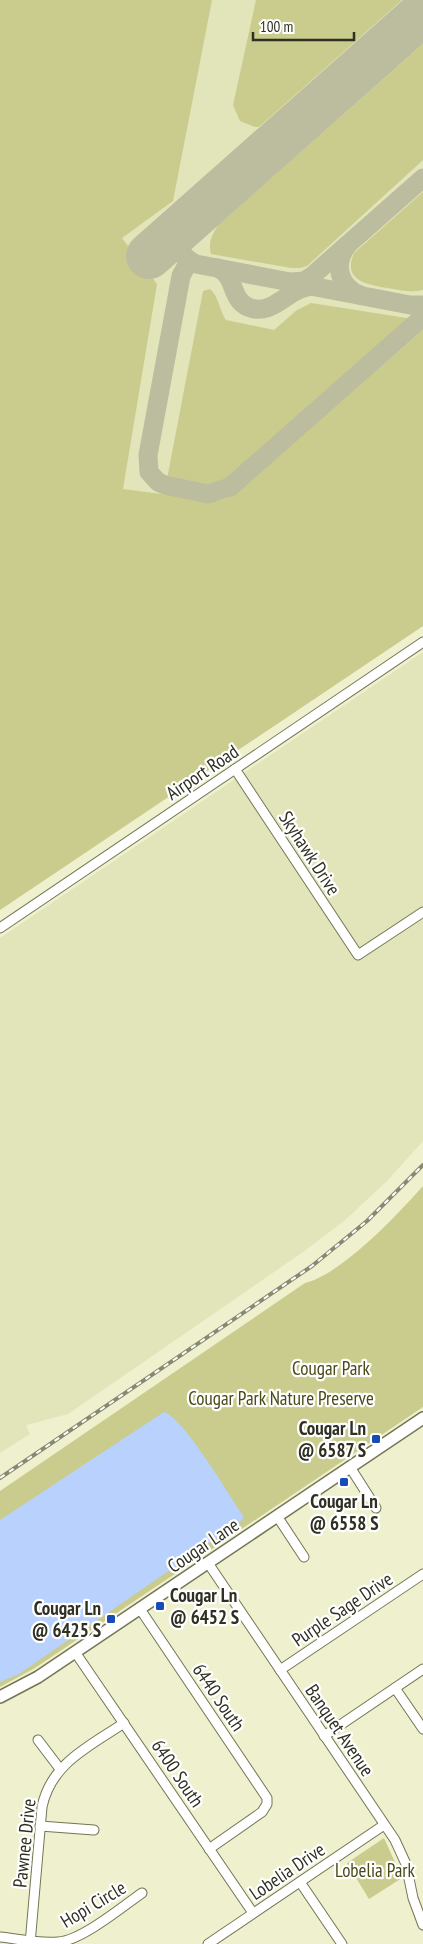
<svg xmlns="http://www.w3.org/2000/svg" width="423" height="1944" font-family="'PT Sans Narrow',sans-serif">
<rect width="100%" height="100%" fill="#eff0cd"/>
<!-- built -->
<g fill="#e2e4b9">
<path d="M0,0H423V626L0,910Z"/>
<path d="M423,652V1141L387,1181L344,1221L303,1252L68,1414L26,1425L30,1434L0,1453V938Z"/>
</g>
<!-- green -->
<g fill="#cacc8e">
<path d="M0,0H212L173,201L122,238L157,284L123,489L215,501L225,499L236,493L423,330V626L0,910Z"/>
<path d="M256,0H402L259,127H255L240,121L233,105Z"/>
<path d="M423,44V160L307,266L300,268H291L211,254C208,241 212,236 218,225Z"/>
<path d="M423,192V290C412,293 399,290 387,288C367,284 342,281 354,253Z"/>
<path d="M210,289C219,297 219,310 226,320L274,330L297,310L311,303L413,319L380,345L225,482C207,491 185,482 167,479L203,291Z"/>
<path d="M423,1186V1407L35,1668L0,1687V1491L305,1283C342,1274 397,1215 423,1186Z"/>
<path d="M384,1838L402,1878L369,1899L347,1863Z"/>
</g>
<!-- water -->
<path fill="#b8d1fd" d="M164,1412C184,1418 230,1497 244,1517L241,1521L19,1674L0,1682V1520Z"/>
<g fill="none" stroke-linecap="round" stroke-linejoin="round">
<!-- taxiway -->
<g stroke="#bcbc9f" stroke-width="19">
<path d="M185,224C175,241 177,255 196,264L410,305H423"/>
<path d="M347,246C333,264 339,287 360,295"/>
<path d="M189,261L181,276L148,455L149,472L158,482L165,485L208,494L230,487L423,317"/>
<path d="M218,268C236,276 230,299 248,307C273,318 288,287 313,286"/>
<path d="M292,282L304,281L312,276L423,178"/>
</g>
<!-- runway -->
<path stroke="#bcbc9f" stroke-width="46" d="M149,256L423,13"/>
<!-- minor casing -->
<g stroke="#737555" stroke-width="11">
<g id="minor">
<path d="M235,769L358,955L423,912"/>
<path d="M0,928L423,642"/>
<path d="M350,1467L376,1508"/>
<path d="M277,1516L304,1557"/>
<path d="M208,1563L395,1840L406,1864L413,1898L423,1925"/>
<path d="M140,1609L267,1798V1804L262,1812L209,1849"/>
<path d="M75,1652L253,1913"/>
<path d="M280,1670L423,1574"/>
<path d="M395,1688L423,1729"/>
<path d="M324,1736L423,1669"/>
<path d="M38,1740L60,1769"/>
<path d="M40,1826L94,1830"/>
<path d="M300,1882L342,1944"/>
<path d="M0,1937C19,1939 40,1944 58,1942C81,1941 122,1907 142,1893"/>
<path d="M30,1944L42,1807C51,1763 90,1746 124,1723"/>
<path d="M208,1944L384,1825"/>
</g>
</g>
<!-- major casing -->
<g stroke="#737555" stroke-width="14">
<path id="major" d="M0,1697L38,1677L423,1418"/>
</g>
<!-- minor -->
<use href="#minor" stroke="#fff" stroke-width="9"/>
<!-- major -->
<use href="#major" stroke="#fff" stroke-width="11"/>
<!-- rail casing -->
<g stroke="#888971" stroke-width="4">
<path id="rail" d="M0,1478L312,1266L367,1221L423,1165"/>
</g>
<!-- rail -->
<use href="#rail" stroke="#fff" stroke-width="2" stroke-dasharray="5.5" stroke-linecap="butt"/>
</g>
<!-- markers -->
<g fill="#174bb7" stroke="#fff" stroke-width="2">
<rect x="371" y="1434" width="10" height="10" rx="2.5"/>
<rect x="339" y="1477" width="10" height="10" rx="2.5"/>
<rect x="155" y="1601" width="10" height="10" rx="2.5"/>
<rect x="106" y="1614" width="10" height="10" rx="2.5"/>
</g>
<g text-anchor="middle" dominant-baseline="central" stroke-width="4.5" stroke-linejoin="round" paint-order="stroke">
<!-- street labels -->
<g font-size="19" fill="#2f3022" stroke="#fff">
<text transform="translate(202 772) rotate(-34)">Airport Road</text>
<text transform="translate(310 853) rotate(57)">Skyhawk Drive</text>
<text transform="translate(203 1545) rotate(-34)">Cougar Lane</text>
<text transform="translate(342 1609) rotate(-34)">Purple Sage Drive</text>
<text transform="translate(219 1697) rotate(56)">6440 South</text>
<text transform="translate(340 1730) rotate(56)">Banquet Avenue</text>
<text transform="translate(178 1773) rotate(56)">6400 South</text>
<text transform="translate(24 1843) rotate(-84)">Pawnee Drive</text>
<text transform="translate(287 1871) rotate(-34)">Lobelia Drive</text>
<text transform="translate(93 1904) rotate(-31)">Hopi Circle</text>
</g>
<!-- park labels -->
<g font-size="19" fill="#494918" stroke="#fff">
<text x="331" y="1368">Cougar Park</text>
<text x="281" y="1398">Cougar Park Nature Preserve</text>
<text x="375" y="1870">Lobelia Park</text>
</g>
<!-- poi labels -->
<g font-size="19" font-weight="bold" fill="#2f3022" stroke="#fff" text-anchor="end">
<text x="366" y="1428">Cougar Ln<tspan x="366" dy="22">@ 6587 S</tspan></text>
<text x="344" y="1501" text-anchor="middle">Cougar Ln<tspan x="344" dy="22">@ 6558 S</tspan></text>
<text x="170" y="1595" text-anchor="start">Cougar Ln<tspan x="170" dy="22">@ 6452 S</tspan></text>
<text x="101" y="1608">Cougar Ln<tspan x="101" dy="22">@ 6425 S</tspan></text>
</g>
</g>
<!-- scale -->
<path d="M253 32v8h101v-8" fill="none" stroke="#2f3022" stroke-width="2.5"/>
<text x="260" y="32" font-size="15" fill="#2f3022" stroke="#ffffff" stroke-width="4" paint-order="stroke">100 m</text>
</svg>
